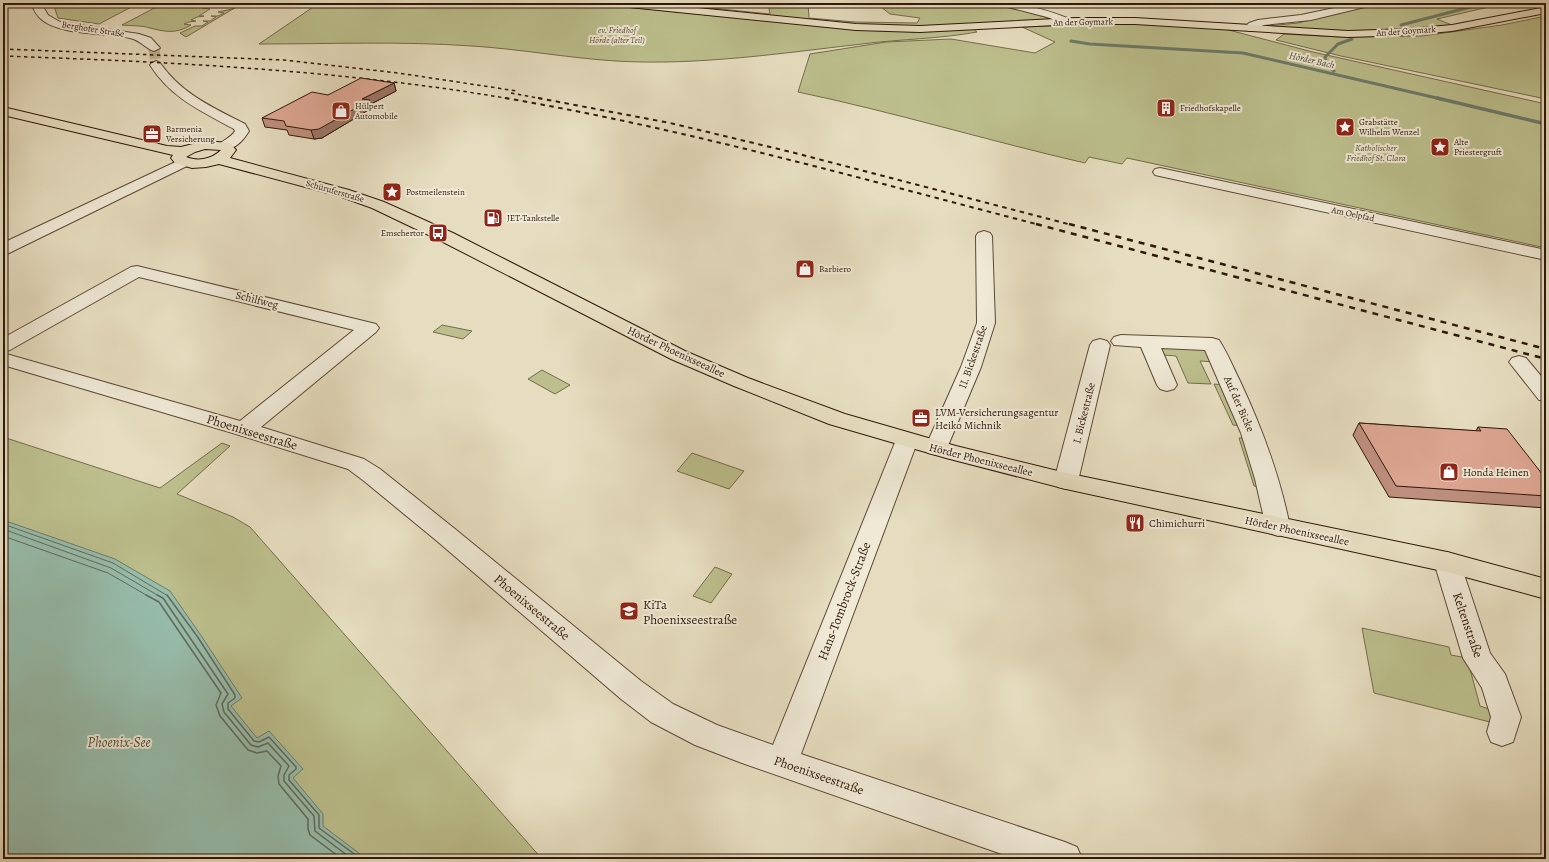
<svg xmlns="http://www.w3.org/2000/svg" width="1549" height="862" font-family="Alegreya,serif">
<rect width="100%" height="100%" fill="#e6ddc0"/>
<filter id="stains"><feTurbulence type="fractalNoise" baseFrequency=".005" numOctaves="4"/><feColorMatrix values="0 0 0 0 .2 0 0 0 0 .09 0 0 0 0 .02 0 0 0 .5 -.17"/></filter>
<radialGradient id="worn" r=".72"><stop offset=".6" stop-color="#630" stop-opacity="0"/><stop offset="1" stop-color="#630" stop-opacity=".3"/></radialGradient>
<!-- green -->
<g fill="#bcbf8d" stroke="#756c4a">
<path d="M53,3H139L99,24L58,18Z"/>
<path d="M164,3H211L202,8L210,9L199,16H204L197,17L191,20L196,21L189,22L184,24L191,25C176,34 166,32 150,28C141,25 131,26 122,25Z"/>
<path d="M243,3L186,37L180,33L195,26H202L208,22L203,21H210L216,17L211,16H218L224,13L218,12L232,9Z"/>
<path d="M319,3H586L862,30L913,32L973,29L977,32C939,39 900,39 862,44C783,53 696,66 616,61C568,58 520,49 472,46C401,41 330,44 259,44Z"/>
<path d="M639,3H681V5L770,14L768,3H808L809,18L855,22L917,23L920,18L890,14L876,3H996L1048,18L1046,20C984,23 921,29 859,25C785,20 712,10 639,3Z"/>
<path d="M1379,3H1506L1437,19L1452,25C1391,32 1329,37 1268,26L1298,23Z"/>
<path d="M1546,16V99L1341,56L1276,40L1284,34L1340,37L1422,36L1502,25Z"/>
<path d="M1108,24L1164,25L1221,28L1313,52L1546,104V248L1127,158L1122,164L1089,157L1085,163C989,141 894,112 798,92L810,54L886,42L951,39L1035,53L1055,42L1022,27Z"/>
<path d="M442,325L472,331L463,339L433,332Z"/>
<path d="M1163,346L1199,348L1207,351L1215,362L1200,361L1211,384L1188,383L1176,356L1164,355L1161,349Z"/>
<path d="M542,370L570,385L555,394L528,379Z"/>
<path d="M1214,384L1224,385L1243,426L1233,425Z"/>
<path d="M3,437L160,488L222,443L230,446L177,494L233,517L250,527L542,859H3Z"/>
<path d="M1239,438H1248L1263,488L1254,486Z"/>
<path d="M692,453L744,471L729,489L677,471Z"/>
<path d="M715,567L732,574L711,603L693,596Z"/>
<path d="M1362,628L1449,647L1451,655L1467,658L1480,706L1489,709L1494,723L1374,693Z"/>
</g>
<!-- water -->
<path fill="#97bdac" stroke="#6d7b6a" d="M3,520L115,559L170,591L200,634L242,698L231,706L257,738L269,731L303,769L293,778L323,814V826L360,854L370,859H3Z"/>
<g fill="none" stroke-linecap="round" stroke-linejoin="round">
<!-- shore-far1 -->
<g stroke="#626a5a" stroke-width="1">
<path d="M3,524L113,563L168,596"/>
<path d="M3,529L111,568L159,596"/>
<path d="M3,536L108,573L148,596"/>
</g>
<!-- shore -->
<g stroke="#626a5a" stroke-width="1.5">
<path d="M146,595L159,602L221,693L216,705L220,716L248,750L257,753L267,751L281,766L278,776L279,784L308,819V829L310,835L342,859"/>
<path d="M157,595L163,598L228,694L222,704L224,712L251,745L258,747L268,743L289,766L284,775V781L314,816L315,831L352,859"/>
<path d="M167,595L197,636L235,695V698L228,703V709L254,741L259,742L269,737L296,767V769L289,775V780L319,815V828L361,859"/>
</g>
<!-- stream-far1 -->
<g stroke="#6d7b6a" stroke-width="3">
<path d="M1401,25L1486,3"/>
<path d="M1071,41L1090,44L1243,53L1441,99"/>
<path d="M1334,71L1326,65L1325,57L1338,44L1352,39"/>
</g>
<!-- stream -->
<path stroke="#6d7b6a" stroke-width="3.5" d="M1437,98L1546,124"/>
<!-- minor-tunnel -->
<path stroke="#c1b69b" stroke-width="11" stroke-dasharray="11 5.5" stroke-linecap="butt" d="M154,48L156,65"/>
<!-- minor casing -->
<g stroke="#5c4936" stroke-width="2">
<g id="minor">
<path d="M31,3H41L48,15L60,22L139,34L151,38L160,48L154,51C146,49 142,41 130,38C107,33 58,35 41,19C36,15 33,8 31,3Z"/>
<path d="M999,3C1023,3 1047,10 1070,19L1071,21L1066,24L1047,17L1000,5Z"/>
<path d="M1358,3H1374L1373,5L1311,20L1264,25L1249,31L1244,28L1249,23L1258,20L1301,15Z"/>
<path d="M156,61L160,63C182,94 212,107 245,124L249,131C243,141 233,152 220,149L218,146C222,140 231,138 235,131L234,129C201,111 171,98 150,65L152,63Z"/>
<path d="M184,158L189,159L191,162L189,165L9,253L3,254V243Z"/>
<path d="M1160,168L1546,250V260L1155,175L1153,172L1155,169Z"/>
<path d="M984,231L990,233L992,236L995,323L981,367L947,448L944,453L936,455L928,453L925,448L961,367L977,323L976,236L978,233Z"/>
<path d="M137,266L376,324L379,328L376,332L261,427L364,459L380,469L455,529L641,681L673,704L717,725L773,745L896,440L899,435L907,433L915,435L918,440L801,754L1065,842L1077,847L1082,859H1016L742,763L695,745L651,722L621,699L437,541L364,481L348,469L236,434L3,365V353L240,421L354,330L139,277L10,350L3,352V338L131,267Z"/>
<path d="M1121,335L1212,338L1219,340C1227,352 1233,367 1240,381C1262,428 1280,476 1290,527L1287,533L1278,536L1269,533L1266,527L1255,479L1241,433L1205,350L1161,348L1177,385L1174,389L1167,391L1160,389L1157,385L1141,347L1114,345L1111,341L1114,337Z"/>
<path d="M1100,339L1107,341L1110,345L1078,481L1074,487L1066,489L1058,487L1054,481L1090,345L1093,341Z"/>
<path d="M1519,356L1526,358L1546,382V401L1539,400L1509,362L1512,358Z"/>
<path d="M1447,552L1456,555L1460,562L1490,653L1505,674L1521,717L1513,742L1502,746L1491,742L1487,732L1491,717L1482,688L1463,658L1434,562L1438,555Z"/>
</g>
</g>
<!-- major casing -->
<g stroke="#2e1808" stroke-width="2">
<g id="major">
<path d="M614,3H649L856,24L920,26L1075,18H1135L1348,31L1409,29L1452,25L1546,7V13L1452,31L1409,35L1348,37L1135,24H1075L920,32L856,30L619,6Z"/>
<path d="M3,107L167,146L181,147L205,141L230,143L236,150L230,158L349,190L384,202L453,233L685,351L748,378L845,414L956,446L1066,473L1447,552L1546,579V599L1447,572L1066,489L946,458L829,424L734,386L671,359L441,241L372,208L339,196L219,164L206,167L192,168L175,163L171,158L173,155L3,115ZM205,149L221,150C212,159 198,162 186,157L195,152Z"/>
</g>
</g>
<!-- minor -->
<use href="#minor" fill="#efe9d6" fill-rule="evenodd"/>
<!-- major -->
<use href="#major" fill="#e6ddc0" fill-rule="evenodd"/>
<!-- rail-far2 -->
<g stroke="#2e1808" stroke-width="1.5" stroke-dasharray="3.5 3.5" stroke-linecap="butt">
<path d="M3,49L284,60L398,73L517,91"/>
<path d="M3,56C173,62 343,70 511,99"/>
<path d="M511,93L543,99"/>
</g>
<!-- rail-far1 -->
<g stroke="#2e1808" stroke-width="2" stroke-dasharray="4.5 4.5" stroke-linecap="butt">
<path d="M505,98C686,129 862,179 1040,225"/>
<path d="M538,98L670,123L791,152L1072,225"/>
</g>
<!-- rail -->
<g stroke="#2e1808" stroke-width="2.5" stroke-dasharray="6 6" stroke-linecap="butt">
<path d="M1036,224L1546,359"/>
<path d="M1069,224L1546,349"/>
</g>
</g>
<!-- wall -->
<g fill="#be8f7e" stroke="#2e1808">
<path d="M394,83L396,91L371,104L372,108L322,138L314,139L289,135L287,130L265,127L262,118L328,95Z"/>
<path d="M1359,423L1476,431L1478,427L1546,479V508L1389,497L1353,435Z"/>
</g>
<!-- shaded-wall -->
<path fill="#9b7466" stroke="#2e1808" d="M394,83L396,91L371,104L372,108L322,138L314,139L311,130L362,99Z"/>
<!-- building -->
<g fill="#dda692" stroke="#2e1808">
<path d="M361,78L394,83L362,99L370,100L319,129L311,130L286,126L284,121L262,118L312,92L328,95Z"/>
<path d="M1359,423L1481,431L1478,427L1507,429L1546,479V496L1396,486Z"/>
</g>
<!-- icons -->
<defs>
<g id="building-square" transform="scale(1)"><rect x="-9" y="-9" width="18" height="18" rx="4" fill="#8f2418" stroke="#efe9d6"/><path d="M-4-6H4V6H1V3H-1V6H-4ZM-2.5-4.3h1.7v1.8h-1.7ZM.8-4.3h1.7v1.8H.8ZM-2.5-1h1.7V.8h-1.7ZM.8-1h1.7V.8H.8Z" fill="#fff"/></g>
<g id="shop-square" transform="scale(1)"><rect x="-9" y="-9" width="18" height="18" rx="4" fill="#8f2418" stroke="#efe9d6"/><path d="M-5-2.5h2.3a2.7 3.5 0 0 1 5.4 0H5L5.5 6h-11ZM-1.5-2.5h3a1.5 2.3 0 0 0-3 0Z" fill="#fff"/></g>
<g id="sight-square" transform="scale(1)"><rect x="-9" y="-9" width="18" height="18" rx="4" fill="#8f2418" stroke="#efe9d6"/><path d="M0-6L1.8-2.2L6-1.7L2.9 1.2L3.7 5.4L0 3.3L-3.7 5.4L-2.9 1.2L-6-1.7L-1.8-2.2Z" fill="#fff"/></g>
<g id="office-square" transform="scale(1)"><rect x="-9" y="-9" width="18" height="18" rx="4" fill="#8f2418" stroke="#efe9d6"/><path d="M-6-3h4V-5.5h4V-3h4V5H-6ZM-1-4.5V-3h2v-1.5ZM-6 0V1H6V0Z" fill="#fff"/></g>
<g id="fuel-square" transform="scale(1)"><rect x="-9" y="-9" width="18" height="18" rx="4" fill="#8f2418" stroke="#efe9d6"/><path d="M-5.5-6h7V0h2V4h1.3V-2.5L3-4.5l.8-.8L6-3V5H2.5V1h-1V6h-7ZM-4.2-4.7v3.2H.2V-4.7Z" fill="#fff"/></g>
<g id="bus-square" transform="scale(1)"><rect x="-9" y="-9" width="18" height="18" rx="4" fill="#8f2418" stroke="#efe9d6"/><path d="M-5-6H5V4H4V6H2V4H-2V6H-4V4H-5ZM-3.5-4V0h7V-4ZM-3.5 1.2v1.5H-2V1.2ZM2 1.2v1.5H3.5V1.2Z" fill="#fff"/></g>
<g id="restaurant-square" transform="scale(1)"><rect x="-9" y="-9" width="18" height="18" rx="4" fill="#8f2418" stroke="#efe9d6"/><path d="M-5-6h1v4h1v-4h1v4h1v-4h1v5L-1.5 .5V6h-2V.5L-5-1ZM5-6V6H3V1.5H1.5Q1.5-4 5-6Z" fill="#fff"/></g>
<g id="school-square" transform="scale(1)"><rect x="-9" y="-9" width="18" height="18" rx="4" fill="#8f2418" stroke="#efe9d6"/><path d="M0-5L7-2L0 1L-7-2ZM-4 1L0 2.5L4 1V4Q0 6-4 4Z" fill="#fff"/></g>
</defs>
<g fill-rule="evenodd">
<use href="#building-square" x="1166" y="108"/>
<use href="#shop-square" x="341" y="111"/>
<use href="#sight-square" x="1345" y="127"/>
<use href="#office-square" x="152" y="134"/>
<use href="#sight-square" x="1440" y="147"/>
<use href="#sight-square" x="392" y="192"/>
<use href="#fuel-square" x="493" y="218"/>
<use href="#bus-square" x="438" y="233"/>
<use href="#shop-square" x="805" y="269"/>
<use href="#office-square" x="921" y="418"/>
<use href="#shop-square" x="1449" y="472"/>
<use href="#restaurant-square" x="1135" y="523"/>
<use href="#school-square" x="629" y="611"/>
</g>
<g text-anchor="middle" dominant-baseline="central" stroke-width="4" stroke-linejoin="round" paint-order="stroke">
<!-- far-street labels -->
<g font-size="9" fill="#2e1808" stroke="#efe9d6">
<text transform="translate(1083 22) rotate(-1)">An der Goymark</text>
<text transform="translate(93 29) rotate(9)">Berghofer Straße</text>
<text transform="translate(1406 31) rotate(-4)">An der Goymark</text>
<text transform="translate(335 191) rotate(16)">Schüruferstraße</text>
<text transform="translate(1353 214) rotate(12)">Am Oelpfad</text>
</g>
<!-- far-park labels -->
<g font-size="9" font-style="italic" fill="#594a30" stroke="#efe9d6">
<text x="617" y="30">ev. Friedhof<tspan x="617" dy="10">Hörde (alter Teil)</tspan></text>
<text x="1376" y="148">Katholischer<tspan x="1376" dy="10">Friedhof St. Clara</tspan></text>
</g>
<!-- far-poi labels -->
<g font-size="9" fill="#2e1808" stroke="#efe9d6" text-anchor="start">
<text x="355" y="106">Hülpert<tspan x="355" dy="10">Automobile</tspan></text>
<text x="1180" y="108">Friedhofskapelle</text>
<text x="1359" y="122">Grabstätte<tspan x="1359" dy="10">Wilhelm Wenzel</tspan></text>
<text x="166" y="129">Barmenia<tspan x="166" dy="10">Versicherung</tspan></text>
<text x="1454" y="142">Alte<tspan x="1454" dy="10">Priestergruft</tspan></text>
<text x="406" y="192">Postmeilenstein</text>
<text x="507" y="218">JET-Tankstelle</text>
<text x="424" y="233" text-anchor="end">Emschertor</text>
<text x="819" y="269">Barbiero</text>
</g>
<!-- far-water labels -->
<g font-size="10" font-style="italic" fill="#535241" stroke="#efe9d6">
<text transform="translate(1312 60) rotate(13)">Hörder Bach</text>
</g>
<!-- street labels -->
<g font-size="11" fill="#2e1808" stroke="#efe9d6">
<text transform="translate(257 300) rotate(14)">Schilfweg</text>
<text transform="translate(676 352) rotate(25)">Hörder Phoenixseeallee</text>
<text transform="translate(973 357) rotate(-71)">II. Bickestraße</text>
<text transform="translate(1239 404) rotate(66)">Auf der Bicke</text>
<text transform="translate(1084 413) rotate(-76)">I. Bickestraße</text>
<text transform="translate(981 460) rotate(14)">Hörder Phoenixseeallee</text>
<text transform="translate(1297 531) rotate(12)">Hörder Phoenixseeallee</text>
</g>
<!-- poi labels -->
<g font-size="11" fill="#2e1808" stroke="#efe9d6" text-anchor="start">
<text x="935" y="412">LVM-Versicherungsagentur<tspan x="935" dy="13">Heiko Michnik</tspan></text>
<text x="1463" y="472">Honda Heinen</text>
<text x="1149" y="523">Chimichurri</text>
</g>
<!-- near-street labels -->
<g font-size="13" fill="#2e1808" stroke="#efe9d6">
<text transform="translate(252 432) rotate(17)">Phoenixseestraße</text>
<text transform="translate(844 601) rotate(-69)">Hans-Tombrock-Straße</text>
<text transform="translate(532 607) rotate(40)">Phoenixseestraße</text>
<text transform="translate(1468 625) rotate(71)">Keltenstraße</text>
<text transform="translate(819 775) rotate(19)">Phoenixseestraße</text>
</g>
<!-- near-poi labels -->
<g font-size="13" fill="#2e1808" stroke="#efe9d6" text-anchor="start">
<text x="643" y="604">KiTa<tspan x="643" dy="15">Phoenixseestraße</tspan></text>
</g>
<!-- near-water labels -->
<g font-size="14" font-style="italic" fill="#535241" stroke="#efe9d6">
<text x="119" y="742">Phoenix-See</text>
</g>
</g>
<!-- margin -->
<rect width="1549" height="862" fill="none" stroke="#e6ddc0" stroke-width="16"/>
<rect x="4" y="4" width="1541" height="854" fill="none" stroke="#2e1808" stroke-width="2"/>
<rect x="8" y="8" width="1533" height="846" fill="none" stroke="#2e1808"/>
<rect width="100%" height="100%" filter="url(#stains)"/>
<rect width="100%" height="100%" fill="url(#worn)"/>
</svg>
